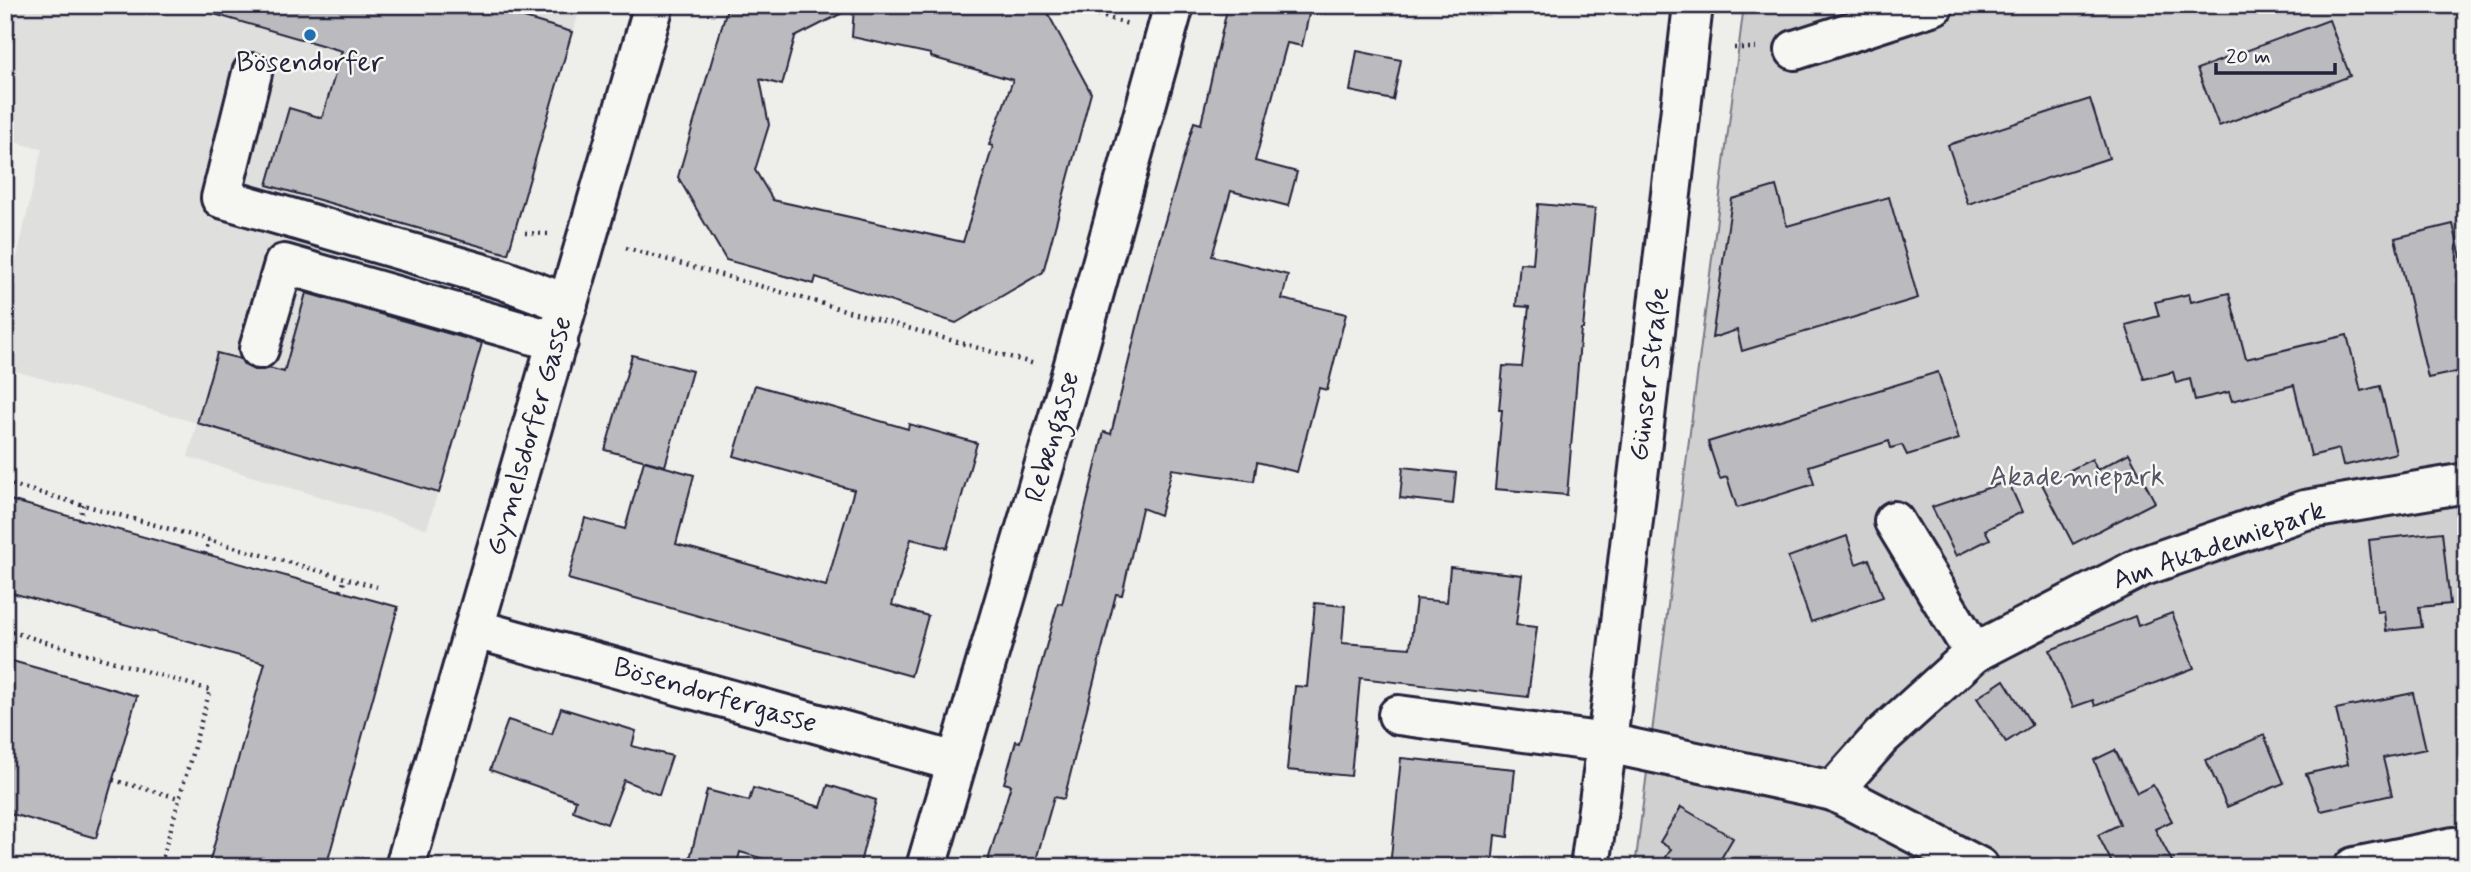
<svg xmlns="http://www.w3.org/2000/svg" width="2471" height="872" font-family="Mynerve,sans-serif">
<rect width="100%" height="100%" fill="#eeeeeb"/>
<filter id="ink" filterUnits="userSpaceOnUse"><feTurbulence type="fractalNoise" baseFrequency=".0143" numOctaves="2"/><feDisplacementMap in="SourceGraphic" scale="14" xChannelSelector="R" yChannelSelector="G"/><feConvolveMatrix kernelMatrix="1 2 1 2 8 2 1 2 1" color-interpolation-filters="sRGB"/></filter>
<g filter="url(#ink)">
<!-- built -->
<path fill="#dfdfde" d="M5,5H581L427,529L188,457L197,423L5,368V308L42,149L5,140Z"/>
<!-- green -->
<path fill="#d0d0d1" stroke="#797986" stroke-width="2" d="M1744,5H2466V867H1635Z"/>
<!-- building -->
<g fill="#bbbbbf" stroke="#22223b" stroke-width="2" fill-rule="evenodd">
<path d="M215,5H480L572,32L508,254L267,185L289,108L322,118L342,51L214,14Z"/>
<path d="M728,5H1025L1046,10L1091,93L1043,272L956,323L816,277L814,284L726,260L678,177ZM854,7L852,37L931,54V57L1013,80L989,145L993,146L963,242L773,200L755,170L769,125L760,79L782,85L795,37Z"/>
<path d="M1228,5H1311L1302,46L1287,43L1255,161L1297,172L1288,206L1231,191L1212,256L1288,275L1282,299L1346,314L1327,390L1319,388L1297,472L1257,462L1254,481L1172,469L1160,515L1142,508L1122,595L1116,594L1064,799L1054,797L1034,867H986L1011,785L1004,783L1016,741L1020,742L1058,603L1062,604L1104,432L1111,434L1153,262L1194,122L1201,124Z"/>
<path d="M2329,20L2350,76L2219,126L2197,69Z"/>
<path d="M1357,51L1401,60L1393,100L1350,91Z"/>
<path d="M2090,99L2109,158L1968,204L1948,145Z"/>
<path d="M1776,186L1787,226L1889,197L1918,298L1742,351L1737,330L1712,338L1732,199Z"/>
<path d="M1538,204L1595,209L1583,329H1581L1567,495L1495,489L1502,410H1499L1503,366L1522,367L1529,307L1516,306L1520,263L1533,264Z"/>
<path d="M2453,224L2466,278V370L2428,378L2395,238Z"/>
<path d="M306,293L482,343L439,493L197,423L217,353L241,359L244,365L254,370H263L269,368L284,372Z"/>
<path d="M2229,293L2246,359L2347,335L2361,391L2380,386L2396,453L2343,466L2339,449L2311,456L2294,385L2232,401L2229,392L2195,400L2190,379L2176,383L2173,372L2144,379L2126,325L2159,316L2155,302L2189,294L2191,302Z"/>
<path d="M632,355L692,371L665,466L605,450Z"/>
<path d="M1938,372L1959,439L1907,455L1902,445L1891,448L1889,441L1809,466L1814,484L1737,508L1727,477L1720,479L1708,442Z"/>
<path d="M755,385L908,429L909,424L977,443L947,548L911,539L892,605L928,616L911,676L568,579L585,518L625,529L644,461L694,475L676,544L826,586L854,490L734,456Z"/>
<path d="M2129,453L2155,502L2073,544L2042,484L2092,459L2097,470Z"/>
<path d="M1403,467L1456,473L1453,504L1400,498Z"/>
<path d="M2008,481L2022,512L1985,530L1990,539L1956,556L1932,507Z"/>
<path d="M10,500L398,607L326,867H208L265,663L5,591V518Z"/>
<path d="M2442,532L2450,604L2419,607L2422,627L2386,631L2384,611L2377,612L2369,540Z"/>
<path d="M1847,536L1856,564L1869,559L1883,597L1811,622L1788,557Z"/>
<path d="M1450,567L1522,575L1516,625L1537,627L1528,697L1360,678L1351,776L1287,770L1295,686L1307,687L1315,603L1345,606L1342,643L1410,648L1416,599L1447,602Z"/>
<path d="M2172,613L2194,668L2095,706L2093,700L2073,707L2050,650L2135,616L2138,626Z"/>
<path d="M5,659L137,696L96,838L5,812Z"/>
<path d="M2004,680L2032,725L2006,742L1977,698Z"/>
<path d="M2413,693L2426,749L2383,758L2392,795L2321,811L2306,774L2348,764L2336,709Z"/>
<path d="M561,708L636,731L632,746L672,756L659,795L624,780L607,824L573,811L576,800L490,770L508,720L552,734Z"/>
<path d="M2264,735L2284,783L2227,807L2206,760Z"/>
<path d="M2115,750L2137,793L2153,785L2172,821L2155,829L2175,867H2114L2098,835L2120,824L2094,760Z"/>
<path d="M1401,758L1515,769L1508,837L1495,835L1492,867H1390Z"/>
<path d="M828,785L876,800L859,867H792L740,852L736,867H688L707,790L749,801L753,788L821,807Z"/>
<path d="M1681,807L1733,838L1716,867H1660L1671,849L1660,842Z"/>
</g>
<g fill="none" stroke-linecap="round" stroke-linejoin="round">
<!-- minor casing -->
<g stroke="#22223b" stroke-width="44">
<g id="minor">
<path d="M1795,50L1934,5"/>
<path d="M252,73L221,198L501,279L568,304"/>
<path d="M259,349L284,264L558,342"/>
<path d="M1894,521L1974,653"/>
<path d="M475,629L956,762"/>
<path d="M1398,715L1607,743L1833,791L1881,737L1974,653L2141,567L2305,510L2466,483"/>
<path d="M1833,791L1979,867"/>
<path d="M405,867L654,5"/>
<path d="M926,867L1071,375L1174,5"/>
<path d="M2354,867L2453,847"/>
</g>
</g>
<!-- major casing -->
<g stroke="#22223b" stroke-width="44">
<path id="major" d="M1590,867L1607,743L1693,5"/>
</g>
<!-- path -->
<g stroke="#22223b" stroke-width="4.5" stroke-dasharray="2 5" stroke-linecap="butt">
<path d="M1064,5L1128,24"/>
<path d="M1734,48H1756"/>
<path d="M525,233L549,234"/>
<path d="M626,248L1035,364"/>
<path d="M5,483L377,587"/>
<path d="M80,520L83,505"/>
<path d="M205,554L209,540"/>
<path d="M341,591L345,578"/>
<path d="M5,630L210,690L160,867"/>
<path d="M113,780L179,798"/>
</g>
<!-- minor -->
<use href="#minor" stroke="#f6f6f2" stroke-width="38"/>
<!-- major -->
<use href="#major" stroke="#f6f6f2" stroke-width="38"/>
</g>
</g>
<!-- markers -->
<circle fill="#1f6fb2" stroke="#f6f6f2" stroke-width="2.5" cx="310" cy="35" r="7"/>
<g text-anchor="middle" dominant-baseline="central" stroke-width="5" stroke-linejoin="round" paint-order="stroke">
<!-- poi labels -->
<g font-size="28" fill="#22223b" stroke="#f6f6f2">
<text x="310" y="63">Bösendorfer</text>
</g>
<!-- street labels -->
<g font-size="28" fill="#22223b" stroke="#f6f6f2">
<text transform="translate(1650 374) rotate(-83)">Günser Straße</text>
<text transform="translate(530 436) rotate(-74)">Gymelsdorfer Gasse</text>
<text transform="translate(1053 437) rotate(-74)">Rebengasse</text>
<text transform="translate(2219 546) rotate(-19)">Am Akademiepark</text>
<text transform="translate(715 696) rotate(16)">Bösendorfergasse</text>
</g>
<!-- park labels -->
<g font-size="28" fill="#565668" stroke="#f6f6f2">
<text x="2077" y="477">Akademiepark</text>
</g>
</g>
<!-- margin -->
<rect width="2471" height="872" fill="none" stroke="#f6f6f2" stroke-width="28"/>
<rect x="14" y="14" width="2443" height="844" fill="none" stroke="#22223b" stroke-width="2.5" filter="url(#ink)"/>
<!-- scale -->
<path d="M2216 63v10h119v-10" fill="none" stroke="#22223b" stroke-width="3.5"/>
<text x="2226" y="63" font-size="21" fill="#22223b" stroke="#f6f6f2" stroke-width="5" paint-order="stroke">20 m</text>
</svg>
